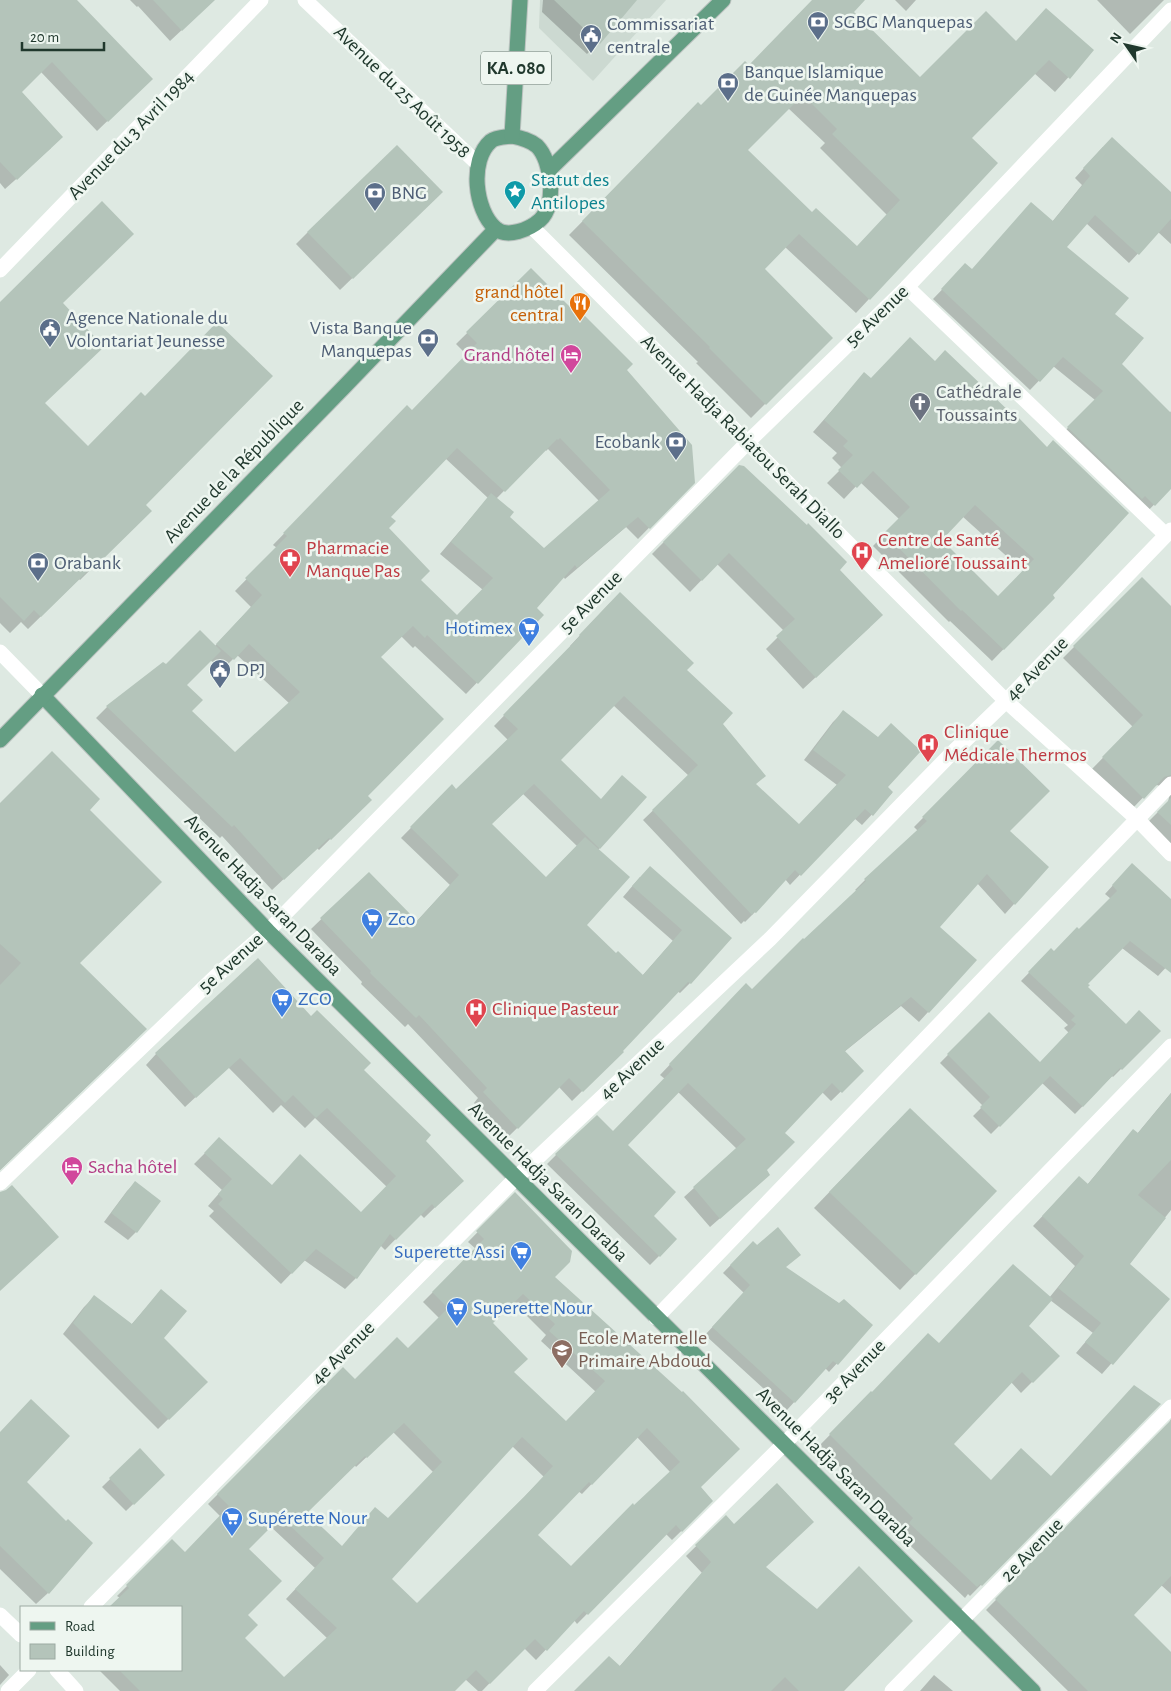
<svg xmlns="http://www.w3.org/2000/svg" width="1171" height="1691" font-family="'Alegreya Sans',sans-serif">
<rect width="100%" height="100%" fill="#dee9e2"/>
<!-- built -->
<path fill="#ccd9d1" d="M540,0H666L593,81L539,28Z"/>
<!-- shadow -->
<g fill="#0003" fill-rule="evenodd">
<path d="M0,0H75L151,79L97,131L41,72L20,92L51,148L5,189L0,183Z"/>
<path d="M130,0H214L170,41L138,6L137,7Z"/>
<path d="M543,0H624L626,11L587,54L542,12Z"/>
<path d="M813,0H864L852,12L920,79L1016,42L1093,50L1055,92L1034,73L970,138L869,299L856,313L785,247L763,269L831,338L751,418L696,363L698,362L569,235L698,104L701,107L749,67ZM788,108L825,143L820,148L887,215L856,248L812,214L747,150Z"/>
<path d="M895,0H916L906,11Z"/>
<path d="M1097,0H1164L1130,34Z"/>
<path d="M1103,147L1171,194V244L1158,232L1129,263L1086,223L1065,248L1114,314L1120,364L1170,413L1171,411V487L1145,514L1059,437L1095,400L1053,366L1030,390L933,299L957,274L972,271L1052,222L1082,185L1075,178Z"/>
<path d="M429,204L340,290L296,244L308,232Z"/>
<path d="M531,270L625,370L694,482L638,539L626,527L565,579L563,576L535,608L542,615L466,694L415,646L413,648L401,636L379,658L367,796L370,800L319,850L317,848L272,890L222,836L220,838L96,718L107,707L163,663L166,666L214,647L251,607L235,591L277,548L273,545L407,407L412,411L467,355L456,344ZM545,449L546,451L548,449L599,501L544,549L508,517L496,499ZM445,458L488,498L440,554L483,590L456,617L419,580L387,528L389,517ZM237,655L290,704L235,754L190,711L185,685L210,660L222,670Z"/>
<path d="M61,303L44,403L150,511L80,580L79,579L28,629L21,622L10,633L0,623V304Z"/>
<path d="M945,352L1051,596L1053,598L992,661L950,621L949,622L873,546L899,519L860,482L844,499L827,483L842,468L832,458L837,453L813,432L864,374L871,379L935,362ZM962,516L1023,571L998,598L940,540Z"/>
<path d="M739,466L838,570L870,627L803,689L766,649L784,631L717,564L690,592L652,554Z"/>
<path d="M1142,579L1171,608V846L1147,823L1168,802L1170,793L1166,788L1157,785L1153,787L1132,809L1092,769L1133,727L1063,658Z"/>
<path d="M610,603L685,670L721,724L755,785L799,825L837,785L804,760L833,722L843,712L886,787L892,793L862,825L854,818L790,885L785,879L755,912L745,922L744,921L741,924L643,820L689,776L613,705L560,760L600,800L645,797L598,850L585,925L616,955L642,976L673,941L623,897L640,877L730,938L690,983L680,993L677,991L621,1051L622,1052L572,1101L559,1087L507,1138L474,1103L478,1098L408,1024L405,1027L361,984L362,982L311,929L369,873L416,922L450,885L401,838L452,786L456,791L508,740L494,726L571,647L570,646ZM523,794L577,846L545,879L491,824Z"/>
<path d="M998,742L1009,831L1047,867L1005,914L977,883L938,927L975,960L919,1022L901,1006L844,1052L862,1071L831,1101L822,1092L784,1133L759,1184L710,1227L684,1197L737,1149L678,1092L626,1145L652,1216L676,1239L650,1265L547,1164L556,1155L613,1132L665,1079L660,1075L737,994L752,990L857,891L855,890L865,880L918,831L914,827Z"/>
<path d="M0,806L89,810L79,963L132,1043L0,1170Z"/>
<path d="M1125,872L1171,920V962L1158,976L1122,948L1087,984V987L1126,1025L1159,1031L1113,1077L1112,1076L1075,1114L1042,1083L991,1134L973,1116L983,1106L940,1063L989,1013L1040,1063L1069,1033L1064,1028L1068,1025L1021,981L1051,950L1054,953L1111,899L1105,894Z"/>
<path d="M311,1018L362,1070L424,1141L462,1181L424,1218L420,1214L385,1250L380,1245L356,1278L345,1289L304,1260L281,1284L209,1216L214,1211L208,1206L222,1190L194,1164L208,1150L271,1187L361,1213L387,1187L315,1118L305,1128L281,1105L273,1113L228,1067L185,1107L146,1065L156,1054Z"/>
<path d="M1171,1093V1210L1128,1264L1168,1299L1102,1374L1076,1353L1093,1333L1050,1300L1027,1326L1058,1356L1021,1393L1011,1382L952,1444L991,1481L1050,1477L1159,1404L970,1596L968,1594L965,1598L898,1534L903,1529L819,1446L871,1393L939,1344L1049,1298L1075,1266L1033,1226L1070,1187L1087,1185L1124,1141L1137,1134Z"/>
<path d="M894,1125L995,1191L900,1290L814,1208Z"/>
<path d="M135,1183L159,1201L136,1232L128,1240L104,1222L127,1191Z"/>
<path d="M515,1194L553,1277L699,1487L712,1501L672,1540L666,1534L577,1624L574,1620L536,1660L524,1648L482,1691H478L465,1679L453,1691H120L99,1670H181V1607H111L120,1598L117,1596L172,1541L185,1553L221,1517L208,1504L343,1369L355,1381L408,1350L439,1318L423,1302L476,1249L468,1242ZM513,1302L546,1335L541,1341L596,1392L566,1423L512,1372L492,1323ZM393,1432L433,1472L388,1520L341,1547L305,1513L354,1464L356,1467ZM637,1437L671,1473L571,1568L536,1535L578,1491L582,1494ZM512,1446L544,1477L417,1605L390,1579ZM270,1526L315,1568L286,1599L328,1639L284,1679L244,1638L246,1615L247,1549Z"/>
<path d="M753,1242L785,1268L872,1325L829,1372L825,1368L787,1410L705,1335L744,1293L723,1273Z"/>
<path d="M161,1291L162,1338L206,1382L158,1429L63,1334L84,1307L94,1297L131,1325Z"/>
<path d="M1171,1419V1594L1161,1585L1132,1615L1171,1653V1691H1068L986,1610L1168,1425Z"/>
<path d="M0,1433L25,1482L48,1593L36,1604L0,1569Z"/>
<path d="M140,1450L163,1475L126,1511L102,1487Z"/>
<path d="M726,1517L765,1567L842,1691H575L619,1667L702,1573L686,1556Z"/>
<path d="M0,1665L9,1675L0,1685Z"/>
<path d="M934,1675L953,1691H920Z"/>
</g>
<!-- building -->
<g fill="#b4c4ba" fill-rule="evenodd">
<path d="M0,0H77L153,79L108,122L52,62L22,92L63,137L17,180L0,162Z"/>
<path d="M153,0H215L182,31Z"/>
<path d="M554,0H637L600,44Z"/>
<path d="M812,0H865L854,12L920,77L986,11L1016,41L1046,8L1094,50L1070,79L1049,60L972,138L998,163L870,300L799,234L765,269L833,338L766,405L709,348L710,347L582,221L698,102L701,105L745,61L749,65ZM803,95L837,129L832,134L900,200L857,246L816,208L812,212L748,150Z"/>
<path d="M1112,137L1171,192V219L1139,255L1095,215L1067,247L1129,298L1115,314L1144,338L1122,364L1171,413V489L1155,506L1145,496L1142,499L1067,427L1103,391L1063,357L1040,382L941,289L965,263L972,269L1031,202L1053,221L1090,176L1083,168Z"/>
<path d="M397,145L443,192L353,279L307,232Z"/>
<path d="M102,201L134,234L63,303L104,347L45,403L88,446L141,392L145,396L217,322L273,376L146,505L152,511L94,568L92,567L41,617L34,610L24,621L0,597V302Z"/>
<path d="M531,268L577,314L580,311L633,364L627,370L692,445L695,483L650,529L638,517L577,568L575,565L537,608L544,615L478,684L427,635L425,638L413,626L381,657L444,719L368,796L372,800L331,840L329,838L284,880L234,825L232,827L106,706L163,662L166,664L200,630L221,651L187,685L203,700L192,711L235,752L300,692L249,644L234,660L216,644L262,595L245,578L287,536L283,533L407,405L412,410L477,343L466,332ZM560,438L610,490L544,548L510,517L514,512L491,493L451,542L493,578L457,615L421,580L430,571L389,528L396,521L391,517L457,448L505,492L557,439L558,440Z"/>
<path d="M910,337L935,361L945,350L1013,415L1015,414L1047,447L1053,440L1129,513L1053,595L1055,598L1004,650L962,610L961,611L884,533L910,507L873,471L857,488L838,470L853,455L843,446L848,441L824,420L864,372L871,378ZM975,505L1034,559L998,596L942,540Z"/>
<path d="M739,465L744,466L807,525L808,523L847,562L840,570L883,615L816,678L776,636L795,619L729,553L702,581L663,542Z"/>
<path d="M1142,577L1171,606V775L1164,777L1144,799L1102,757L1143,715L1073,646Z"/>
<path d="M620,592L694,663L687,670L733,713L723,724L766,776L756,784L799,824L846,775L813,750L843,710L878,737L891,723L921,751L888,787L893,792L873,816L865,809L801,876L795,870L756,913L754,912L752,915L652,810L698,765L624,696L561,760L601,799L622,775L647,797L600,849L534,784L492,824L546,877L585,837L630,877L587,925L616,953L618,951L643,975L682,930L632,886L650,866L732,938L691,984L688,982L623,1051L624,1052L583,1092L569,1078L518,1129L483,1092L487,1088L419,1015L416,1018L370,973L371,971L320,918L369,872L417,921L459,875L410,827L452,784L456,789L518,729L503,715L580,636L579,635Z"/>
<path d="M998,740L1050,791L1010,831L1049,867L1015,905L987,874L940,927L977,960L929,1013L911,997L845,1051L864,1071L842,1093L832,1083L785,1133L795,1142L767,1170L770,1175L720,1219L693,1187L746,1139L688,1083L628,1145L676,1192L654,1216L677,1239L660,1257L555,1154L597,1115L613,1131L673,1069L669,1064L746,983L752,989L803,938L804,939L866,881L864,879L927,821L922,817Z"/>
<path d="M52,751L100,799L90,810L162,882L80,963L147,1029L0,1170V985L21,963L0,944V803Z"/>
<path d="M1171,798V825L1157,812Z"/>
<path d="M1132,863L1171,899V973L1130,941L1088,984L1090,985L1088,987L1126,1024L1139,1010L1161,1031L1122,1070L1120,1068L1083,1107L1050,1076L1000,1127L980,1107L990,1097L947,1054L989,1012L1040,1062L1076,1024L1071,1020L1075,1016L1028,972L1051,948L1054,951L1077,927L1079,929L1117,891L1112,885Z"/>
<path d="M258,958L311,1016L317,1010L371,1063L364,1070L431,1135L426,1141L464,1181L435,1208L432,1204L396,1240L390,1234L357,1279L316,1249L292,1274L218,1204L223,1199L218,1194L232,1179L204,1153L219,1137L272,1185L300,1154L361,1212L396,1176L327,1108L316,1118L293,1095L285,1103L240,1058L196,1098L155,1053Z"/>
<path d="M1171,1093V1160L1138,1195L1166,1218L1130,1264L1170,1299L1113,1365L1085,1342L1101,1323L1058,1288L1084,1256L1042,1216L1079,1176L1088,1184L1133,1129L1138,1133Z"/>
<path d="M910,1108L997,1191L916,1275L829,1192Z"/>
<path d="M135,1181L161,1201L137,1233L111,1213Z"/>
<path d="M12,1185L59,1237L0,1291V1192L6,1190Z"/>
<path d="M515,1192L572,1251L570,1262L555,1277L682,1392L683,1391L740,1449L701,1487L713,1501L682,1532L676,1525L588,1615L584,1611L547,1651L535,1639L490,1684L476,1670L455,1691H140L119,1670H181V1607H109L129,1588L126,1585L172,1539L185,1552L229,1506L217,1494L343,1367L355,1379L397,1337L408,1348L448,1308L432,1292L484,1239L476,1231ZM523,1294L555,1324L549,1331L605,1381L566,1421L514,1372L528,1359L493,1323ZM404,1423L442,1462L388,1518L375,1507L342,1546L307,1513L365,1456L367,1458ZM647,1428L680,1462L634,1505L633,1503L571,1566L538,1535L589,1482L592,1485ZM522,1437L553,1466L524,1497L417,1603L392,1579ZM281,1517L324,1558L295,1589L337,1628L284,1677L245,1638L258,1625L248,1615L282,1581L249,1549Z"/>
<path d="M778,1227L801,1255L786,1267L839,1303L844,1299L873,1325L838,1365L833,1361L795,1403L712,1327L750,1285L730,1265L753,1241L757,1245Z"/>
<path d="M1013,1264L1053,1299L1029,1326L1060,1356L1033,1383L1022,1372L954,1444L991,1480L1021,1448L1051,1476L1134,1385L1161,1404L982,1586L980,1584L977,1587L909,1523L913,1518L829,1434L871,1391L872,1392L928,1333L939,1343Z"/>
<path d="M161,1289L187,1311L164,1338L208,1382L169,1420L73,1323L94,1295L132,1324Z"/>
<path d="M31,1399L70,1436L27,1482L66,1521L68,1519L93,1543L49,1594L0,1546V1432Z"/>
<path d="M1171,1420V1576L1134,1615L1171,1652V1691H1088L995,1599Z"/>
<path d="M140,1448L165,1475L134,1505L109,1478Z"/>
<path d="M777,1483L814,1522L766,1567L817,1609L859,1566L913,1621L844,1691H799L785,1677L771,1691H574L609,1656L620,1666L711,1562L695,1545L726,1515L734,1524Z"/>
</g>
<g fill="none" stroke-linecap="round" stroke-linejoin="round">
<!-- major casing -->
<g stroke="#bcc3c0" stroke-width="17">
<g id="major">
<path d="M512,136C521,138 530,140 537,146C552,161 557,205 540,220C530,229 507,239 495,228C475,210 469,160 491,141C496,137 506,137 512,136Z"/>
<path d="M512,136L520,0"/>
<path d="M549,170L723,0"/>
<path d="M42,695L268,931L1033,1691"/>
<path d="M0,740L344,387L496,229"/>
</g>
</g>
<!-- minor -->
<g stroke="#fff" stroke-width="15">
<path d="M305,0L478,164"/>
<path d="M532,227L1006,701L1137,819L1171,854"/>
<path d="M0,270L261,0"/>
<path d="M907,287L1166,535"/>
<path d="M0,652L42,695"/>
<path d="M0,1183L215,977L268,931L748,442L907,287L1171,10"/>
<path d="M656,1318L1171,784"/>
<path d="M91,1607L516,1178L770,939L948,757L1006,701L1171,530"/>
<path d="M0,1615L21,1635"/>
<path d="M57,1670L76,1691"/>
<path d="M8,1691L29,1670"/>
<path d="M535,1691L785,1443L1171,1046"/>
<path d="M892,1691L1171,1407"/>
</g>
<!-- major -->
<use href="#major" stroke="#649e83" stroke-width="15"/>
</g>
<!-- icons -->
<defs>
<g id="bank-pin" transform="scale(1.125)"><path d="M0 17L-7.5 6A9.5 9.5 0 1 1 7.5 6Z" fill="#5c6f8a" stroke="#eef6f0"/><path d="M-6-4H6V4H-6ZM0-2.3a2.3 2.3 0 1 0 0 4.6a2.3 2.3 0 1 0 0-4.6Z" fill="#fff"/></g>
<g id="civic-pin" transform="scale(1.125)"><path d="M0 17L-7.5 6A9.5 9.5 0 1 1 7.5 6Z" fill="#5c6f8a" stroke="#eef6f0"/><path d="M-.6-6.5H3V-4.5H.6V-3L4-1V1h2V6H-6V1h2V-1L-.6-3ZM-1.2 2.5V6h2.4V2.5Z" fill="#fff"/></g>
<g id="sight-pin" transform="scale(1.125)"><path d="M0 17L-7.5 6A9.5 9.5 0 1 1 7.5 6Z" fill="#0f9aa8" stroke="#eef6f0"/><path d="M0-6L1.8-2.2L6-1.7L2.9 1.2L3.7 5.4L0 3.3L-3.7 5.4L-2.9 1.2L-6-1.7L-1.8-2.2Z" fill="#fff"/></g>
<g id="restaurant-pin" transform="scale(1.125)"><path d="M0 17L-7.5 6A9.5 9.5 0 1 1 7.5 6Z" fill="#e8710a" stroke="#eef6f0"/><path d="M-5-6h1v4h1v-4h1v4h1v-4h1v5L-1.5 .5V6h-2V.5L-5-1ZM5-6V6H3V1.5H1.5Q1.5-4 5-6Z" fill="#fff"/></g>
<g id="hotel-pin" transform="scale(1.125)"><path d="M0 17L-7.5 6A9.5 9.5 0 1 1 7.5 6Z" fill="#d1479c" stroke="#eef6f0"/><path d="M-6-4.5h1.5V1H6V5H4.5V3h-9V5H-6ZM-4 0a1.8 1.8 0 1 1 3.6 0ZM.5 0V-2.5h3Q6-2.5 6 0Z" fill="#fff"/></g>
<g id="church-pin" transform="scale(1.125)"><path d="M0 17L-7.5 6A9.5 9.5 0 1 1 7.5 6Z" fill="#6b7280" stroke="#eef6f0"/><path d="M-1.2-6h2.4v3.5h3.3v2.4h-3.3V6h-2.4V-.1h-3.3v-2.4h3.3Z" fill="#fff"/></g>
<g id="hospital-pin" transform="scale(1.125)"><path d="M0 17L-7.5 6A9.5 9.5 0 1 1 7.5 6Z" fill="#e0444e" stroke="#eef6f0"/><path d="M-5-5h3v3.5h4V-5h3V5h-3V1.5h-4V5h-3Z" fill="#fff"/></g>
<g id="pharmacy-pin" transform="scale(1.125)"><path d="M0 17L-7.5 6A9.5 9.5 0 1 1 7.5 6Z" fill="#e0444e" stroke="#eef6f0"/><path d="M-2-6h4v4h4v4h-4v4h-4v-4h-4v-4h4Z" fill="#fff"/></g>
<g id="supermarket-pin" transform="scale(1.125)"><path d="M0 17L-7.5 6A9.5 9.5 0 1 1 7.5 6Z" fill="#3f7fe0" stroke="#eef6f0"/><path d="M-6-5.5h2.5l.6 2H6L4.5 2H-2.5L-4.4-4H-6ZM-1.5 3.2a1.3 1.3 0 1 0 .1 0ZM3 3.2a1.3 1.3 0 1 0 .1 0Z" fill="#fff"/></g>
<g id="school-pin" transform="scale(1.125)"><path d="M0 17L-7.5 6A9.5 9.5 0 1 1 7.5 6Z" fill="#8d6e63" stroke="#eef6f0"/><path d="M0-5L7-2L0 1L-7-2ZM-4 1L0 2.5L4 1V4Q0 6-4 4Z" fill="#fff"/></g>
</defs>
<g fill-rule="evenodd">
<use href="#bank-pin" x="818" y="22"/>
<use href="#civic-pin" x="591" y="35"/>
<use href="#bank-pin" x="728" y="83"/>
<use href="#sight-pin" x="515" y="191"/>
<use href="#bank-pin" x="375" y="193"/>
<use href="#restaurant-pin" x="580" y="303"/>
<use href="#civic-pin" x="50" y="329"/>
<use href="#bank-pin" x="428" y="339"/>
<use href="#hotel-pin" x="571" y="355"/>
<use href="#church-pin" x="920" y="403"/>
<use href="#bank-pin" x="676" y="442"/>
<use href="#hospital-pin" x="862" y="552"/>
<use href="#pharmacy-pin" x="290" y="559"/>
<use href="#bank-pin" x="38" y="563"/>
<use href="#supermarket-pin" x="529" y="628"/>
<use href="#civic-pin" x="220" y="670"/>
<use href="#hospital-pin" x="928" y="744"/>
<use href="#supermarket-pin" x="372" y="919"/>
<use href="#supermarket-pin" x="282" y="999"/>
<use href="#hospital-pin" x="476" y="1009"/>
<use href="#hotel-pin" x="72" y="1167"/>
<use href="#supermarket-pin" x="521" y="1252"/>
<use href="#supermarket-pin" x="457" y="1308"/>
<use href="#school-pin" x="562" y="1350"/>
<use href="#supermarket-pin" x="232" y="1518"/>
</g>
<g text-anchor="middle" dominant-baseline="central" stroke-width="5" stroke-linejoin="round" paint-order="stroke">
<!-- shield labels -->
<rect fill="#eef6f0" stroke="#5e7168" stroke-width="1" x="481" y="51.5" width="70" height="33" rx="4"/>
<g font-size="19" font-weight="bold" fill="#20382d">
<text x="516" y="68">KA. 080</text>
</g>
<!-- service labels -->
<g font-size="20" fill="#4e5e75" stroke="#eef6f0" text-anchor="start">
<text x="834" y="22">SGBG Manquepas</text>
<text x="607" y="24">Commissariat<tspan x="607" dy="23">centrale</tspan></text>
<text x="744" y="72">Banque Islamique<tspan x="744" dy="23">de Guinée Manquepas</tspan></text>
<text x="391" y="193">BNG</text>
<text x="66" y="318">Agence Nationale du<tspan x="66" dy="23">Volontariat Jeunesse</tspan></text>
<text x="412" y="328" text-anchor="end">Vista Banque<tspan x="412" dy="23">Manquepas</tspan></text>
<text x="660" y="442" text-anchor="end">Ecobank</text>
<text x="54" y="563">Orabank</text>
<text x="236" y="670">DPJ</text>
</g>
<!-- street labels -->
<g font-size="20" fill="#20382d" stroke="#eef6f0">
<text transform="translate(402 92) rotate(44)">Avenue du 25 Août 1958</text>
<text transform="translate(131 135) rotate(-46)">Avenue du 3 Avril 1984</text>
<text transform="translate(877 316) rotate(-44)">5e Avenue</text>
<text transform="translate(743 437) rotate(45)">Avenue Hadja Rabiatou Serah Diallo</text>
<text transform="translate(234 471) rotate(-46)">Avenue de la République</text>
<text transform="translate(591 602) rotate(-45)">5e Avenue</text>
<text transform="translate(1037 669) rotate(-46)">4e Avenue</text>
<text transform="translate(263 895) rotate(46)">Avenue Hadja Saran Daraba</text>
<text transform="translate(231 963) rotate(-42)">5e Avenue</text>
<text transform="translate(632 1069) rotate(-43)">4e Avenue</text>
<text transform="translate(548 1182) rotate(45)">Avenue Hadja Saran Daraba</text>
<text transform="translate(343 1353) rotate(-45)">4e Avenue</text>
<text transform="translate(855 1371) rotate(-46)">3e Avenue</text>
<text transform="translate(836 1467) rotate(45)">Avenue Hadja Saran Daraba</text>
<text transform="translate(1032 1550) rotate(-46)">2e Avenue</text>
</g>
<!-- culture labels -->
<g font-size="20" fill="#0d838f" stroke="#eef6f0" text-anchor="start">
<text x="531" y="180">Statut des<tspan x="531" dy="23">Antilopes</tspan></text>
</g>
<!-- food labels -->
<g font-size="20" fill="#c56008" stroke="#eef6f0" text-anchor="end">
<text x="564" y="292">grand hôtel<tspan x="564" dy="23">central</tspan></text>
</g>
<!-- hotel labels -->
<g font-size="20" fill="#b23c85" stroke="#eef6f0" text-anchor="end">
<text x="555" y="355">Grand hôtel</text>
<text x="88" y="1167" text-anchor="start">Sacha hôtel</text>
</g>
<!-- worship labels -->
<g font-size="20" fill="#5b616d" stroke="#eef6f0" text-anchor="start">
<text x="936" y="392">Cathédrale<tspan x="936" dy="23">Toussaints</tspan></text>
</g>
<!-- health labels -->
<g font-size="20" fill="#be3a42" stroke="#eef6f0" text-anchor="start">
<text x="878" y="540">Centre de Santé<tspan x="878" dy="23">Amelioré Toussaint</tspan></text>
<text x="306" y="548">Pharmacie<tspan x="306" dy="23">Manque Pas</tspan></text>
<text x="944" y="732">Clinique<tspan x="944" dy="23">Médicale Thermos</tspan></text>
<text x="492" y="1009">Clinique Pasteur</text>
</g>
<!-- shop labels -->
<g font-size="20" fill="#366cbe" stroke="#eef6f0" text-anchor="start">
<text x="513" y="628" text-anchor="end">Hotimex</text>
<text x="388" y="919">Zco</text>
<text x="298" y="999">ZCO</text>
<text x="505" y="1252" text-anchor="end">Superette Assi</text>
<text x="473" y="1308">Superette Nour</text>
<text x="248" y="1518">Supérette Nour</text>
</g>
<!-- education labels -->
<g font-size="20" fill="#785e54" stroke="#eef6f0" text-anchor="start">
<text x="578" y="1338">Ecole Maternelle<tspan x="578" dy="23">Primaire Abdoud</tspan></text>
</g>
</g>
<!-- legend -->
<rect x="20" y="1606" width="162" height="65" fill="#eef6f0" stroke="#9caaa2"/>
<rect x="30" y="1622" width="25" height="8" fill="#649e83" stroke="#9caaa2"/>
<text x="65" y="1631" font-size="15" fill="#20382d">Road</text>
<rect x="30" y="1644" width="25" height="15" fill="#b4c4ba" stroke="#9caaa2"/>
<text x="65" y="1656" font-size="15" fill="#20382d">Building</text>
<!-- north arrow -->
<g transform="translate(1126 45) rotate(304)" stroke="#eef6f0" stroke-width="4" paint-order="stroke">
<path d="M0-4L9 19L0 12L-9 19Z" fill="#20382d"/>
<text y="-8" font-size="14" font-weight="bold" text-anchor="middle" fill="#20382d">N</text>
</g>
<!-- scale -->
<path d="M22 42v8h82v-8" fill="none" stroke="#20382d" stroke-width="2.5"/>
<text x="30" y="42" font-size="15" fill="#20382d" stroke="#eef6f0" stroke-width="4" paint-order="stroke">20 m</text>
</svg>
